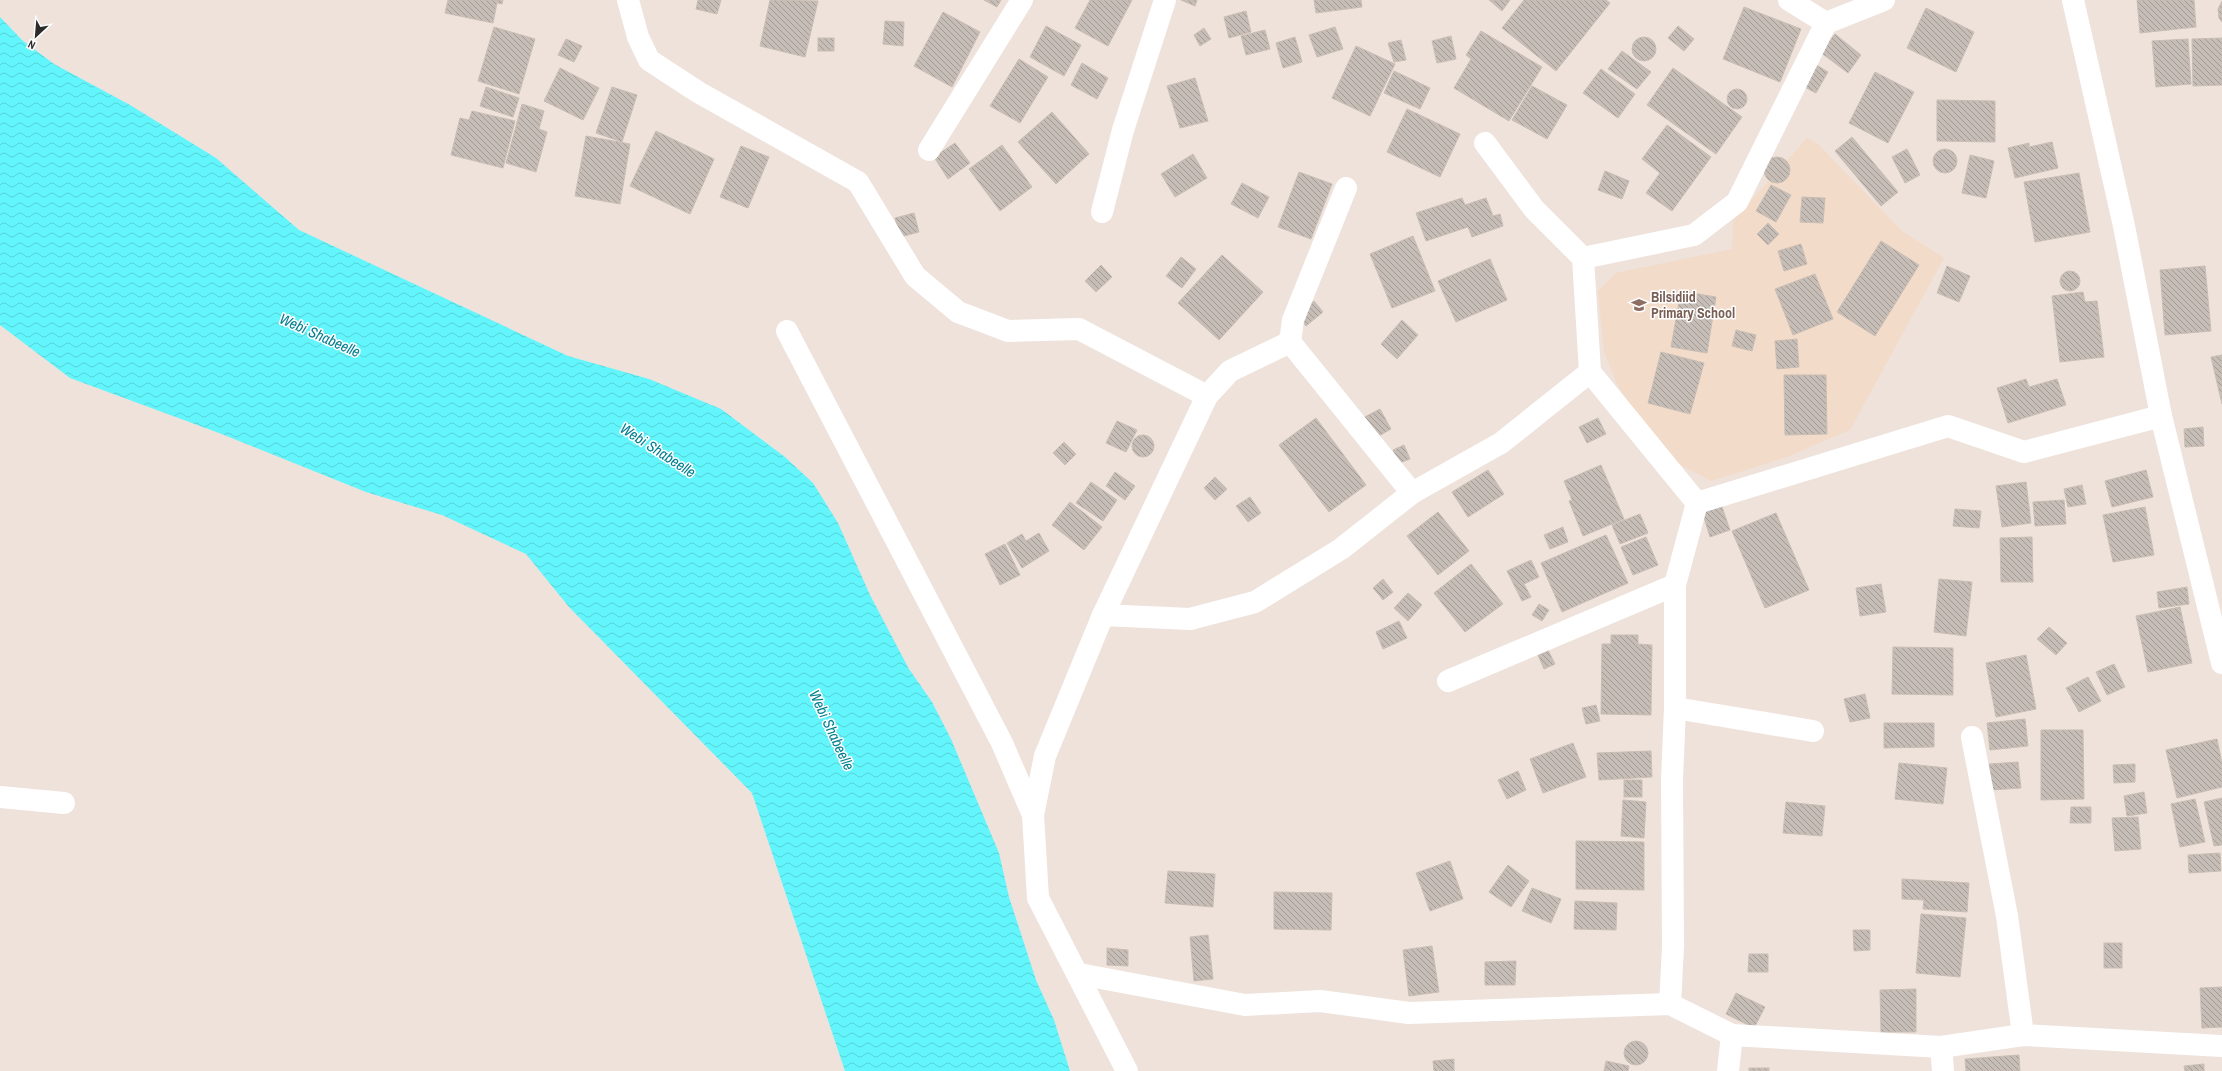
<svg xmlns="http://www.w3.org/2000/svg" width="2222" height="1071" font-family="'Archivo Narrow',sans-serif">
<defs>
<pattern id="water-waves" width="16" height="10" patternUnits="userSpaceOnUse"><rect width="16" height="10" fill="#62f5fc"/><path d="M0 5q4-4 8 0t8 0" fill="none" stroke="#55d2d8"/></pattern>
<pattern id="building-back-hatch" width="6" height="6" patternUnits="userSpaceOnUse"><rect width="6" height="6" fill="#c6bdb7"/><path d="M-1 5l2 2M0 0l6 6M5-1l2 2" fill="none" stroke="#a19a95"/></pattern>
</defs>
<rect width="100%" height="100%" fill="#eee2db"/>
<!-- education -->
<path fill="#f2dbc8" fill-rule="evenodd" d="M1807,138L1818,144L1902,231L1944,258L1850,430L1787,457L1711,481L1663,456L1617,384L1604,351L1598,291L1616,273L1732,249L1733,221ZM1770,185L1791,195L1776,222L1756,211ZM1881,241L1919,265L1875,336L1837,312ZM1801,244L1784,271L1778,251ZM1815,274L1833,319L1793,335L1775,289ZM1681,291L1716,297L1707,353L1672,347ZM1736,330L1756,335L1752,351L1732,346ZM1797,339L1799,367L1777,369L1775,341ZM1661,352L1703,363L1648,403ZM1826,375L1827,434L1785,435L1784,376Z"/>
<!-- water -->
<path fill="url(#water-waves)" d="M0,17L22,40L54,64L130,105L216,158L299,230L568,356L649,379L721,409L785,457L813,483L838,523L870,595L909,669L932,702L951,739L999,853L1009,897L1036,980L1054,1020L1070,1071H845L752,793L569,607L526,554L442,515L366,492L219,433L70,378L0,325Z"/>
<!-- building -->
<g fill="url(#building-back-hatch)" stroke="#cabeb4">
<path d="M448,0H503L502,4L497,3L493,23L445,13Z"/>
<path d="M698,0H721L717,14L696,9Z"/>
<path d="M770,0L818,1L805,57L760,46Z"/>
<path d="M984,0H1001L997,7Z"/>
<path d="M1090,0H1132L1108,46L1075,28Z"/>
<path d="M1181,0H1197L1195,6Z"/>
<path d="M1314,0H1361L1362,7L1316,13Z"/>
<path d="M1489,0H1510L1502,11Z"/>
<path d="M1524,0H1606L1610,3L1556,71L1502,28Z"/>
<path d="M2137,0H2194L2196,27L2140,33Z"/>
<path d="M2222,1V22L2219,18L2218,9Z"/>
<path d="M1744,7L1801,29L1780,82L1723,59Z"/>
<path d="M1926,8L1974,32L1956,72L1907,48Z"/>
<path d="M1246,11L1251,32L1229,38L1224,17Z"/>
<path d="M943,12L980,32L952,87L914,66Z"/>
<path d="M885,21L904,22L903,46L883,44Z"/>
<path d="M1046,26L1081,45L1064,76L1030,57Z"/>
<path d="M1678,26L1694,39L1684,51L1668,38Z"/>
<path d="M494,27L535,39L519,94L478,81Z"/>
<path d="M1335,27L1343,49L1317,57L1309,35Z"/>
<path d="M1204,28L1211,39L1200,46L1194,35Z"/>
<path d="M1265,30L1270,49L1246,55L1241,36Z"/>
<path d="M1481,31L1542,67L1509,121L1454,88L1471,59L1466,55Z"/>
<path d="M1835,34L1861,55L1848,73L1820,52Z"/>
<path d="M1451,36L1456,59L1437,63L1432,41Z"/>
<circle cx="1644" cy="49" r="12"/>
<path d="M1295,37L1302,62L1283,68L1276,43Z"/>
<rect x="818" y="38" width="16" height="13"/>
<path d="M2222,38V85L2193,86L2192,39Z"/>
<path d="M566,39L582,46L574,62L558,55Z"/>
<path d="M2188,39L2191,84L2156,87L2152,41Z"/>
<path d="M1401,40L1406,60L1394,62L1388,43Z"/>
<path d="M1356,46L1395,64L1370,116L1332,98Z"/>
<path d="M1622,51L1651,72L1637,89L1608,69Z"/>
<path d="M1019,59L1048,77L1020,123L990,106Z"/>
<path d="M1082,63L1108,78L1097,99L1071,85Z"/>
<path d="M1813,63L1828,72L1816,93L1801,85Z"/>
<path d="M560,68L599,88L583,120L544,101Z"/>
<path d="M1673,68L1742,117L1716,154L1647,105Z"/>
<path d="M1601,69L1635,94L1618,118L1583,93Z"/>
<path d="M1394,71L1430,88L1420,109L1384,93Z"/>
<path d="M1875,72L1914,92L1888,143L1849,123Z"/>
<path d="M1195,78L1208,121L1180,128L1167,86Z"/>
<path d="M1532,86L1567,105L1547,139L1512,120Z"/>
<path d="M486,87L519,98L513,117L480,106Z"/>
<path d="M612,87L637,95L622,142L596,133Z"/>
<circle cx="1737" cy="99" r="10"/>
<path d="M1937,100L1995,101V142L1937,141Z"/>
<path d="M522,104L544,111L539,129L547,132L536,172L506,163Z"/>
<path d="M1407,109L1460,134L1440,177L1387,152Z"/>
<path d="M472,111L515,121L503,168L451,155L460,118L469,120Z"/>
<path d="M1052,112L1089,154L1056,184L1018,142Z"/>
<path d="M1667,125L1711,157L1672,211L1646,193L1660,173L1642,159Z"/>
<path d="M656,131L714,159L690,214L630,186Z"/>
<path d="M586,136L630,144L620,204L575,196Z"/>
<path d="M1852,137L1898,192L1881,206L1835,151Z"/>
<path d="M2052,142L2058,168L2015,178L2008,148L2029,143V147Z"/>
<path d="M955,143L970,163L948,179L934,157Z"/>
<path d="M1002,145L1032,187L1000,211L969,169Z"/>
<path d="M741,146L769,157L748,208L720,197Z"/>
<circle cx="1945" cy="161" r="12"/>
<path d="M1907,149L1920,175L1905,183L1892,157Z"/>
<path d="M1193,154L1207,178L1175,197L1161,174Z"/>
<path d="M1970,155L1994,161L1986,198L1962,193Z"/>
<circle cx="1777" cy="170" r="13"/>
<path d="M1605,171L1629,181L1622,199L1598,190Z"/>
<path d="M1299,172L1332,184L1311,239L1278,227Z"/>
<path d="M2079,173L2090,232L2035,242L2024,182Z"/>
<path d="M1242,183L1269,197L1258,218L1231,204Z"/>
<path d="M1771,185L1791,195L1776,222L1756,211Z"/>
<path d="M1802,197L1825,198L1823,223L1800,222Z"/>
<path d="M1462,198L1465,205L1486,198L1493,216L1500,214L1503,226L1472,237L1468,227L1426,241L1416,213Z"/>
<path d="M914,213L919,232L900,237L895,218Z"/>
<path d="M1768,223L1779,234L1768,245L1757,234Z"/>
<path d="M1413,236L1435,291L1392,308L1370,254Z"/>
<path d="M1881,241L1919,265L1875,336L1837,312Z"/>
<path d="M1801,244L1807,264L1784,271L1778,251Z"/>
<path d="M1222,255L1263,292L1219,340L1178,303Z"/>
<path d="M1181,257L1196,269L1182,288L1166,276Z"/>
<path d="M1490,259L1507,300L1456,322L1438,281Z"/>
<path d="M1101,265L1112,277L1096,292L1085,281Z"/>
<path d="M1947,266L1970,276L1959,302L1937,293Z"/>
<path d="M2205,266L2211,331L2165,335L2160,270Z"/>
<circle cx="2070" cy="281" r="10"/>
<path d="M1815,274L1833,319L1793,335L1775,289Z"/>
<path d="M1681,291L1716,297L1707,353L1671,347Z"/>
<path d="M2083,292L2085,302L2097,301L2104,357L2060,362L2052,296Z"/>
<path d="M1314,301L1323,312L1306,326L1297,315Z"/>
<path d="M1402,320L1418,335L1397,359L1381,344Z"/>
<path d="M1736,330L1756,335L1752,351L1732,346Z"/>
<path d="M1797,339L1799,367L1777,369L1775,341Z"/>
<path d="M1661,352L1704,363L1690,414L1648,403Z"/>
<path d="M2222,355V404L2211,357Z"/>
<path d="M1784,375H1826L1827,434L1785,435Z"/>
<path d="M2026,379L2029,387L2057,379L2066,405L2008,423L1997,388Z"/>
<path d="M1380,409L1391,429L1370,441L1359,420Z"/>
<path d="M1316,418L1366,485L1329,512L1279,445Z"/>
<path d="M1598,418L1606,434L1587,443L1579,427Z"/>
<path d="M1117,421L1137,430L1126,452L1106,443Z"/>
<path d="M2203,427L2204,446L2185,447L2184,429Z"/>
<circle cx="1143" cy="446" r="11"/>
<path d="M1064,442L1076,454L1065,465L1053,453Z"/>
<path d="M1404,445L1410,459L1399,463L1393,450Z"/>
<path d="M1601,465L1624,519L1583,536L1569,501L1572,500L1564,481Z"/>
<path d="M1488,470L1504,494L1468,517L1452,492Z"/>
<path d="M2146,470L2153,497L2112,507L2105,481Z"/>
<path d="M1115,472L1135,486L1125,500L1106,486Z"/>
<path d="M1215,477L1227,489L1215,500L1204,488Z"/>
<path d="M1091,482L1117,500L1103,521L1076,503Z"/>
<path d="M2026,482L2031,523L2002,527L1996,486Z"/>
<path d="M2082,485L2086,504L2068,507L2064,489Z"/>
<path d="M1250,497L1261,513L1248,522L1236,506Z"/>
<path d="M2064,500L2066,524L2035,526L2033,502Z"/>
<path d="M1070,502L1102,527L1084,550L1052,525Z"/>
<path d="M1721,504L1730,530L1710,537L1702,511Z"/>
<path d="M2145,507L2154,555L2113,562L2103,515Z"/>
<path d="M1955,509L1981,511L1979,528L1953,526Z"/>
<path d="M1438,512L1469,551L1438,575L1407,536Z"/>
<path d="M1776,513L1809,590L1765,608L1732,531Z"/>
<path d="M1640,514L1648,533L1620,544L1612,525Z"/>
<path d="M1563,527L1568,542L1550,549L1544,535Z"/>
<path d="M1039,533L1049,551L1022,568L1007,543L1022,534L1026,541Z"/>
<path d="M1606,535L1628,583L1562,612L1541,563Z"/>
<path d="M1646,537L1658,565L1633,575L1621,547Z"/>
<path d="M2032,537L2033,582H2001L2000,538Z"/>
<path d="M1005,544L1020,575L1000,585L985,554Z"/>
<path d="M1531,560L1539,577L1524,584L1531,597L1522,601L1507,571Z"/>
<path d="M1471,564L1503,604L1465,632L1434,593Z"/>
<path d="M1383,579L1393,592L1383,600L1373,588Z"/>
<path d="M1939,579L1972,582L1966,636L1934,632Z"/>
<path d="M1881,584L1886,612L1860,616L1856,588Z"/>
<path d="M2187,587L2189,604L2159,608L2157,592Z"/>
<path d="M1408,593L1422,605L1408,621L1394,608Z"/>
<path d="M1539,604L1549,610L1542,621L1532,615Z"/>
<path d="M2180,607L2192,663L2148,672L2136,616Z"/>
<path d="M1399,621L1407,638L1383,649L1376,632Z"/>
<path d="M2049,627L2067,643L2056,655L2037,639Z"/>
<path d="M1611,635H1638V644L1652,645L1651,715L1601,714L1602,644H1611Z"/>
<path d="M1893,647L1953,648V695L1892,694Z"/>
<path d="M1548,650L1555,664L1544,669L1538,655Z"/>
<path d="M2026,655L2036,709L1996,717L1986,663Z"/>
<path d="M2114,664L2125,687L2107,695L2096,672Z"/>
<path d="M2088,677L2101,701L2079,712L2066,688Z"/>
<path d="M1865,694L1870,718L1850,722L1844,699Z"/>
<path d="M1596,705L1600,721L1586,724L1582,708Z"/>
<path d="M2025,719L2028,746L1990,750L1987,723Z"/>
<path d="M1884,723H1934V747L1884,748Z"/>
<path d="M2041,730H2083L2084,799L2041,800Z"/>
<path d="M2217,739L2222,763V787L2177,798L2166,750Z"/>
<path d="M1573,743L1586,777L1543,793L1530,759Z"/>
<path d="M1651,751L1652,777L1599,780L1597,753Z"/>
<path d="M2018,762L2021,788L1992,790L1989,764Z"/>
<path d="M1899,763L1947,768L1943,804L1895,799Z"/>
<path d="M2135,764V782L2114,783L2113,765Z"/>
<path d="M1518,771L1526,790L1507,799L1498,780Z"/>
<rect x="1624" y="780" width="18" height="17"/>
<path d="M2144,792L2147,813L2127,816L2124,796Z"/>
<path d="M2222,798V845L2214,846L2204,802Z"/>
<path d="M2195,799L2205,842L2180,847L2171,804Z"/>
<path d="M1623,800L1646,802L1644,838L1621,836Z"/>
<path d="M1786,802L1825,806L1822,836L1783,833Z"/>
<path d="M2071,807H2091V823H2070Z"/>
<path d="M2138,817L2141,849L2115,851L2112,818Z"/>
<path d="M1576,841L1644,842V890L1576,889Z"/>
<path d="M2220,853L2221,871L2189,873L2188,855Z"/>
<path d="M1450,861L1463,899L1430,911L1416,873Z"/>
<path d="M1508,865L1529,881L1511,907L1489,892Z"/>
<path d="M1168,871L1215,874L1213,907L1165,903Z"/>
<path d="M1902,879L1969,883L1967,912L1923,909L1924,900L1902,899Z"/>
<path d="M1532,888L1561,899L1551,923L1522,911Z"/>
<path d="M1274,892L1332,893L1331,930L1274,929Z"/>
<path d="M1575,901L1617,903L1616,930L1574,929Z"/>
<path d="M1921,914L1966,918L1960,977L1916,973Z"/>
<path d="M1853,930H1870V950L1854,951Z"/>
<path d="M1208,935L1213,979L1194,981L1190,937Z"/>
<rect x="2104" y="943" width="18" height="25"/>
<path d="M1432,946L1439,992L1409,996L1403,950Z"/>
<path d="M1107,948L1128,950V966L1107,965Z"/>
<path d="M1749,954H1768V972H1748Z"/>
<path d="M1516,961L1515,985H1485V962Z"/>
<path d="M2222,987V1027L2202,1028L2200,988Z"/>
<path d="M1916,989V1032H1881L1880,990Z"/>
<path d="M1736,993L1765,1007L1754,1028L1726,1014Z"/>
<circle cx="1636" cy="1053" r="12"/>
<path d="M2019,1055L2020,1071H1966L1965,1059Z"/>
<path d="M1454,1059V1071H1434L1433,1061Z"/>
<path d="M1606,1061L1629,1066L1628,1071H1604Z"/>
<path d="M2204,1064V1071H2185L2184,1066Z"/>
<rect x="1749" y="1068" width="20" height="3"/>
</g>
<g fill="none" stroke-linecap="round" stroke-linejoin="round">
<!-- minor -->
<g stroke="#fff" stroke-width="22">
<path d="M628,0L638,37L649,60L698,92L858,182L915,276L958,312L1008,331L1079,329L1207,396"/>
<path d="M1789,0L1826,23"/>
<path d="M2073,0L2124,226L2161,416L2222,663"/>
<path d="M1485,143L1534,209L1583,258L1590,372L1697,503L1675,585V708L1672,779L1673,947L1670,1004"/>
<path d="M929,150L1022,0"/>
<path d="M1346,188L1293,320L1290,342L1412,493"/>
<path d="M1102,212L1123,130L1165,0"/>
<path d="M1583,258L1694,235L1737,202L1826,23L1884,0"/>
<path d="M787,331L1002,743L1033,815"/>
<path d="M1697,503L1948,426L2024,452L2161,416"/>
<path d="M1103,615L1190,619L1255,602L1341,549L1412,493L1501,443L1590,372"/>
<path d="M1448,681L1675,585"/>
<path d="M1675,708L1813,731"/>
<path d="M1972,737L2007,916L2023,1035"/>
<path d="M0,797L64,803"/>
<path d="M1079,974L1245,1005L1320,1001L1409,1013L1670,1004L1732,1035L1941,1047L2023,1035L2222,1046"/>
<path d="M1941,1047L1943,1071"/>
<path d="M1127,1071L1038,898L1033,815L1045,756L1103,615L1207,396L1230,371L1290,342"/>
<path d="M1728,1071L1732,1035"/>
</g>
</g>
<!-- icons -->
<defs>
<g id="school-bare" transform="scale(1.2)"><path d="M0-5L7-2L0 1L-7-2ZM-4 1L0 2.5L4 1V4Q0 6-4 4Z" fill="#8d6e63" stroke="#fff" stroke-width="2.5" paint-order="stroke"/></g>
</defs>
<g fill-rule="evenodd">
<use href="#school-bare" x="1639" y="305"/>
</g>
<g text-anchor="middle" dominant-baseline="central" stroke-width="3" stroke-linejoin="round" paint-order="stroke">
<!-- education labels -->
<g font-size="14" font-weight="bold" fill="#785e54" stroke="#fff" text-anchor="start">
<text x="1651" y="297">Bilsidiid<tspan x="1651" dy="16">Primary School</tspan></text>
</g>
<!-- water labels -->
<g font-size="15" font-style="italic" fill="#038092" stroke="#fff">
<text transform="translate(320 335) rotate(24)">Webi Shabeelle</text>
<text transform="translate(658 450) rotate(33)">Webi Shabeelle</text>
<text transform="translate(832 730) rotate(65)">Webi Shabeelle</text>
</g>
</g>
<!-- north arrow -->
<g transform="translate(36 36) rotate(206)" stroke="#ffffff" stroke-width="3" paint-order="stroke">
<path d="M0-3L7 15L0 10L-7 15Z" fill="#2b2b2b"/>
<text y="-6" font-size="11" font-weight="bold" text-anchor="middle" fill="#2b2b2b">N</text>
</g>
</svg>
